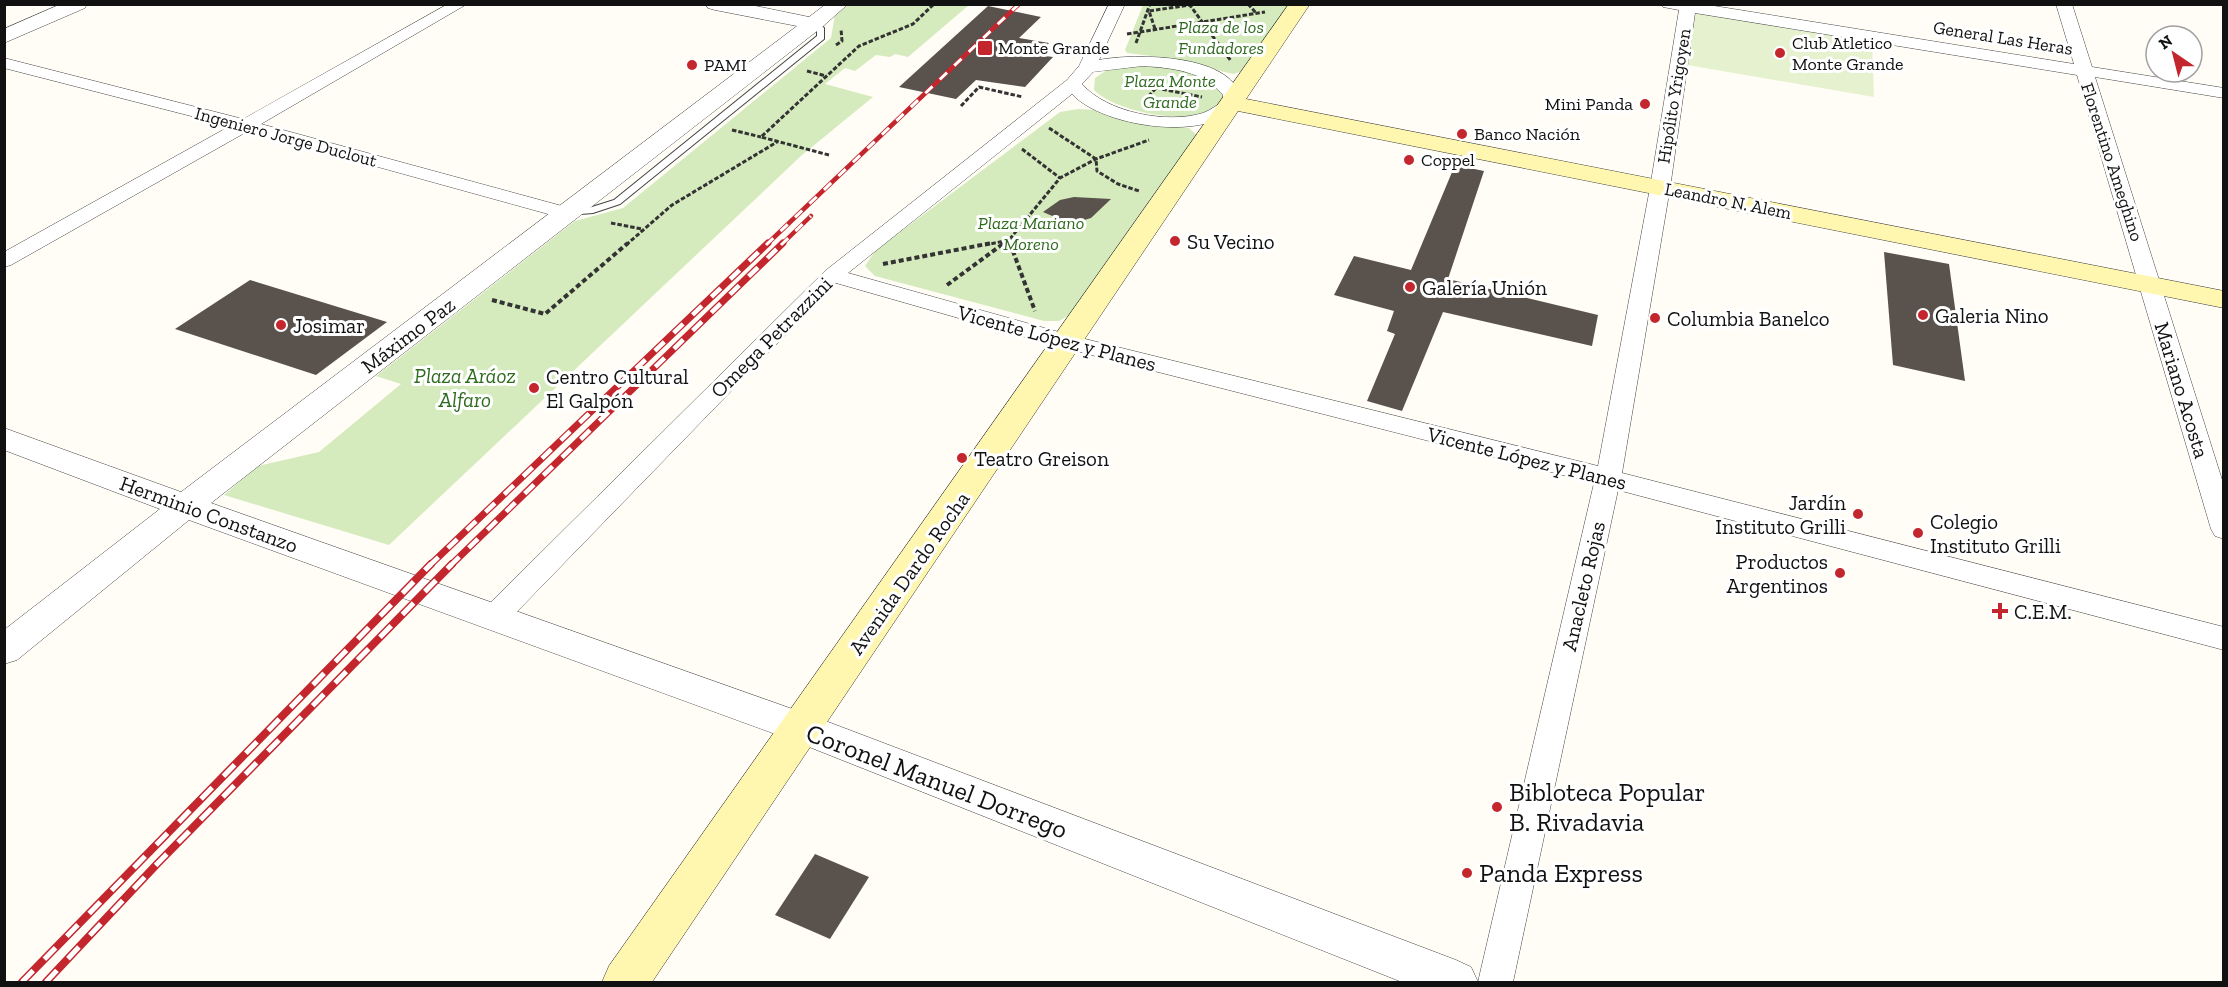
<svg xmlns="http://www.w3.org/2000/svg" width="2228" height="987" font-family="'Zilla Slab',serif">
<rect width="100%" height="100%" fill="#fffdf5"/>
<!-- green -->
<g fill="#d5ebbd">
<path d="M848,5H969L908,57L895,54L890,57L876,55L855,71L845,68L825,84L873,97L802,155L389,545L224,495L258,466L319,452L401,384L376,376L575,221L623,208L831,38L835,15Z"/>
<path d="M1143,5H1291L1240,72L1233,74L1168,58L1127,53L1125,50Z"/>
<path d="M1129,65L1161,66L1201,75L1224,91L1223,102C1215,107 1207,113 1197,115C1171,121 1114,110 1094,90L1095,78L1107,70Z"/>
<path d="M1078,109L1097,110L1125,119L1189,128L1198,136L1075,312L1059,321H1044L875,276L865,266L875,251L1060,112Z"/>
</g>
<!-- pitch -->
<path fill="#e6f2cf" d="M1696,13L1872,42L1874,97L1687,65Z"/>
<!-- building -->
<g fill="#5a524d">
<path d="M988,6L1041,17L1019,38L1049,43L1038,55L1053,57L1025,87L976,80L956,99L899,87Z"/>
<path d="M1455,165L1484,171L1448,279L1598,315L1592,346L1443,312L1402,411L1367,401L1395,334L1387,331L1394,311L1334,295L1354,256L1411,270Z"/>
<path d="M1074,197L1111,199L1091,218L1078,222L1064,221L1043,212L1060,200Z"/>
<path d="M1884,252L1949,264L1965,381L1893,365Z"/>
<path d="M250,280L387,322L316,375L175,329Z"/>
<path d="M815,854L869,877L830,939L775,915Z"/>
</g>
<g fill="none" stroke-linecap="round" stroke-linejoin="round">
<!-- service casing -->
<g stroke="#444" stroke-width="2">
<path id="service" d="M811,22H817L824,28V39L620,204L593,213L568,215V211L592,207L614,200L817,36V31L811,26Z"/>
</g>
<!-- minor casing -->
<g stroke="#444" stroke-width="1">
<g id="minor">
<path d="M448,4H467L261,124L573,209L576,213L573,217H559L248,131L11,265L4,267V252L230,126L4,68V58L243,119Z"/>
<path d="M1109,4H1125L1099,60C1133,53 1240,53 1241,103C1211,144 1102,127 1072,94L848,273L1073,336L1598,466L1650,188L1679,10L1663,7L1662,4H1702L2074,64L2056,4H2072L2092,67L2224,88V98L2095,77L2224,486V539L2215,536L2211,529L2077,75L1695,13L1670,188L1622,473L2224,627V650L1618,490L1513,982H1478L1594,483L1060,347L836,283L504,625L494,628L484,625L480,617L484,609L825,271L1067,80L1079,66ZM1143,66C1173,68 1203,71 1223,95V101C1217,105 1211,110 1203,113C1168,124 1107,113 1082,84L1093,72Z"/>
</g>
</g>
<!-- tertiary casing -->
<g stroke="#444" stroke-width="1">
<g id="tertiary">
<path d="M61,4H87L85,8L4,43V29Z"/>
<path d="M706,4H746L809,17L826,4H848L821,28L211,503L815,717L1456,960L1471,967L1478,982H1402L789,739L189,520L17,660L4,664V630L160,509L4,450V428L181,492L797,26L715,10L708,8Z"/>
</g>
</g>
<!-- secondary casing -->
<g stroke="#333" stroke-width="1">
<path id="secondary" d="M1289,4H1310L1246,99L2224,291V308L1238,111L652,982H602L609,966Z"/>
</g>
<!-- path-far1 -->
<g stroke="#333" stroke-width="3" stroke-dasharray="4.5 2" stroke-linecap="butt">
<path d="M1189,4L1231,61"/>
<path d="M1248,4L1256,13"/>
<path d="M1155,29L1149,11L1190,5"/>
<path d="M1127,34L1265,12"/>
<path d="M1136,43L1150,4"/>
<path d="M836,45L842,41L841,29"/>
<path d="M807,71L826,76"/>
<path d="M1156,88L1202,97"/>
<path d="M1144,101L1157,87"/>
<path d="M961,106L979,87L1023,97"/>
<path d="M1049,128L1096,159L1097,171L1118,184L1139,191"/>
<path d="M732,130L761,137"/>
<path d="M1022,149L1060,178"/>
<path d="M829,155L761,137L859,46L913,24L934,4"/>
<path d="M611,223L642,229"/>
<path d="M626,245L672,205L777,142"/>
<path d="M985,245L1009,240"/>
<path d="M1002,245L1006,242"/>
<path d="M1011,245L1009,240L1060,178L1096,159L1149,140"/>
</g>
<!-- path -->
<g stroke="#333" stroke-width="4" stroke-dasharray="5 3" stroke-linecap="butt">
<path d="M1010,243L1035,311"/>
<path d="M883,264L992,243"/>
<path d="M947,285L1004,243"/>
<path d="M492,300L545,314L628,243"/>
</g>
<!-- service -->
<use href="#service" fill="#fff" fill-rule="evenodd"/>
<!-- minor -->
<use href="#minor" fill="#fff" fill-rule="evenodd"/>
<!-- tertiary -->
<use href="#tertiary" fill="#fff" fill-rule="evenodd"/>
<!-- secondary -->
<use href="#secondary" fill="#fff6b0" fill-rule="evenodd"/>
<!-- rail-far2 casing -->
<g stroke="#c4262e" stroke-width="4.5">
<g id="rail-far2">
<path d="M766,245L1019,4"/>
<path d="M781,245L811,216"/>
</g>
</g>
<!-- rail-far1 casing -->
<g stroke="#c4262e" stroke-width="7">
<g id="rail-far1">
<path d="M429,566L768,243"/>
<path d="M450,566L783,243"/>
</g>
</g>
<!-- rail casing -->
<g stroke="#c4262e" stroke-width="8">
<g id="rail">
<path d="M22,982L431,564"/>
<path d="M46,982L157,864L452,564"/>
</g>
</g>
<!-- rail-far2 -->
<use href="#rail-far2" stroke="#fff" stroke-width="3" stroke-dasharray="10" stroke-linecap="butt"/>
<!-- rail-far1 -->
<use href="#rail-far1" stroke="#fff" stroke-width="4.5" stroke-dasharray="13" stroke-linecap="butt"/>
<!-- rail -->
<use href="#rail" stroke="#fff" stroke-width="5" stroke-dasharray="16" stroke-linecap="butt"/>
</g>
<!-- markers -->
<g fill="#c4262e" stroke="#fff" stroke-width="2">
<rect x="977" y="40" width="16" height="16" rx="3"/>
<circle cx="1780" cy="53" r="6"/>
<circle cx="692" cy="65" r="6"/>
<circle cx="1645" cy="104" r="6"/>
<circle cx="1462" cy="134" r="6"/>
<circle cx="1409" cy="160" r="6"/>
<circle cx="1175" cy="241" r="6"/>
<circle cx="1410" cy="287" r="6"/>
<circle cx="1923" cy="315" r="6"/>
<circle cx="1655" cy="318" r="6"/>
<circle cx="281" cy="325" r="6"/>
<circle cx="534" cy="388" r="6"/>
<circle cx="962" cy="458" r="6"/>
<circle cx="1858" cy="514" r="6"/>
<circle cx="1918" cy="533" r="6"/>
<circle cx="1840" cy="573" r="6"/>
<path d="M1997 602h6v6h6v6h-6v6h-6v-6h-6v-6h6z"/>
<circle cx="1497" cy="807" r="6"/>
<circle cx="1467" cy="873" r="6"/>
</g>
<g text-anchor="middle" dominant-baseline="central" stroke-width="6" stroke-linejoin="round" paint-order="stroke">
<!-- far-park labels -->
<g font-size="18" font-style="italic" fill="#2f6b1f" stroke="#fff">
<text x="1221" y="27">Plaza de los<tspan x="1221" dy="21">Fundadores</tspan></text>
<text x="1170" y="81">Plaza Monte<tspan x="1170" dy="21">Grande</tspan></text>
<text x="1031" y="223">Plaza Mariano<tspan x="1031" dy="21">Moreno</tspan></text>
</g>
<!-- far-street labels -->
<g font-size="18" fill="#111" stroke="#fff">
<text transform="translate(2003 38) rotate(9)">General Las Heras</text>
<text transform="translate(1674 96) rotate(-81)">Hipólito Yrigoyen</text>
<text transform="translate(286 137) rotate(15)">Ingeniero Jorge Duclout</text>
<text transform="translate(2112 162) rotate(72)">Florentino Ameghino</text>
<text transform="translate(1728 201) rotate(11)">Leandro N. Alem</text>
</g>
<!-- far-poi labels -->
<g font-size="18" fill="#111" stroke="#fff" text-anchor="start">
<text x="1792" y="43">Club Atletico<tspan x="1792" dy="21">Monte Grande</tspan></text>
<text x="998" y="48">Monte Grande</text>
<text x="704" y="65">PAMI</text>
<text x="1633" y="104" text-anchor="end">Mini Panda</text>
<text x="1474" y="134">Banco Nación</text>
<text x="1421" y="160">Coppel</text>
</g>
<!-- poi labels -->
<g font-size="21" fill="#111" stroke="#fff" text-anchor="start">
<text x="1187" y="241">Su Vecino</text>
<text x="1422" y="287">Galería Unión</text>
<text x="1935" y="315">Galeria Nino</text>
<text x="1667" y="318">Columbia Banelco</text>
<text x="293" y="325">Josimar</text>
<text x="546" y="376">Centro Cultural<tspan x="546" dy="24">El Galpón</tspan></text>
<text x="974" y="458">Teatro Greison</text>
<text x="1846" y="502" text-anchor="end">Jardín<tspan x="1846" dy="24">Instituto Grilli</tspan></text>
<text x="1930" y="521">Colegio<tspan x="1930" dy="24">Instituto Grilli</tspan></text>
<text x="1828" y="561" text-anchor="end">Productos<tspan x="1828" dy="24">Argentinos</tspan></text>
<text x="2014" y="611">C.E.M.</text>
</g>
<!-- street labels -->
<g font-size="21" fill="#111" stroke="#fff">
<text transform="translate(408 335) rotate(-37)">Máximo Paz</text>
<text transform="translate(771 337) rotate(-45)">Omega Petrazzini</text>
<text transform="translate(1057 338) rotate(15)">Vicente López y Planes</text>
<text transform="translate(2182 390) rotate(73)">Mariano Acosta</text>
<text transform="translate(1527 458) rotate(14)">Vicente López y Planes</text>
<text transform="translate(209 514) rotate(20)">Herminio Constanzo</text>
<text transform="translate(909 573) rotate(-55)">Avenida Dardo Rocha</text>
<text transform="translate(1583 586) rotate(-77)">Anacleto Rojas</text>
</g>
<!-- park labels -->
<g font-size="21" font-style="italic" fill="#2f6b1f" stroke="#fff">
<text x="465" y="375">Plaza Aráoz<tspan x="465" dy="24">Alfaro</tspan></text>
</g>
<!-- near-street labels -->
<g font-size="26" fill="#111" stroke="#fff">
<text transform="translate(937 781) rotate(21)">Coronel Manuel Dorrego</text>
</g>
<!-- near-poi labels -->
<g font-size="26" fill="#111" stroke="#fff" text-anchor="start">
<text x="1509" y="792">Bibloteca Popular<tspan x="1509" dy="30">B. Rivadavia</tspan></text>
<text x="1479" y="873">Panda Express</text>
</g>
</g>
<!-- border -->
<rect width="2228" height="987" fill="none" stroke="#111111" stroke-width="12"/>
<!-- north arrow -->
<g transform="translate(2174 54) rotate(325)"><circle r="28" fill="#ffffff" stroke="#a0a0a0" stroke-width="1.5"/>
<path d="M0-4.5L10 22L0 15L-10 22Z" fill="#c4262e"/>
<text y="-9" font-size="16" font-weight="bold" text-anchor="middle" fill="#111111">N</text>
</g>
</svg>
